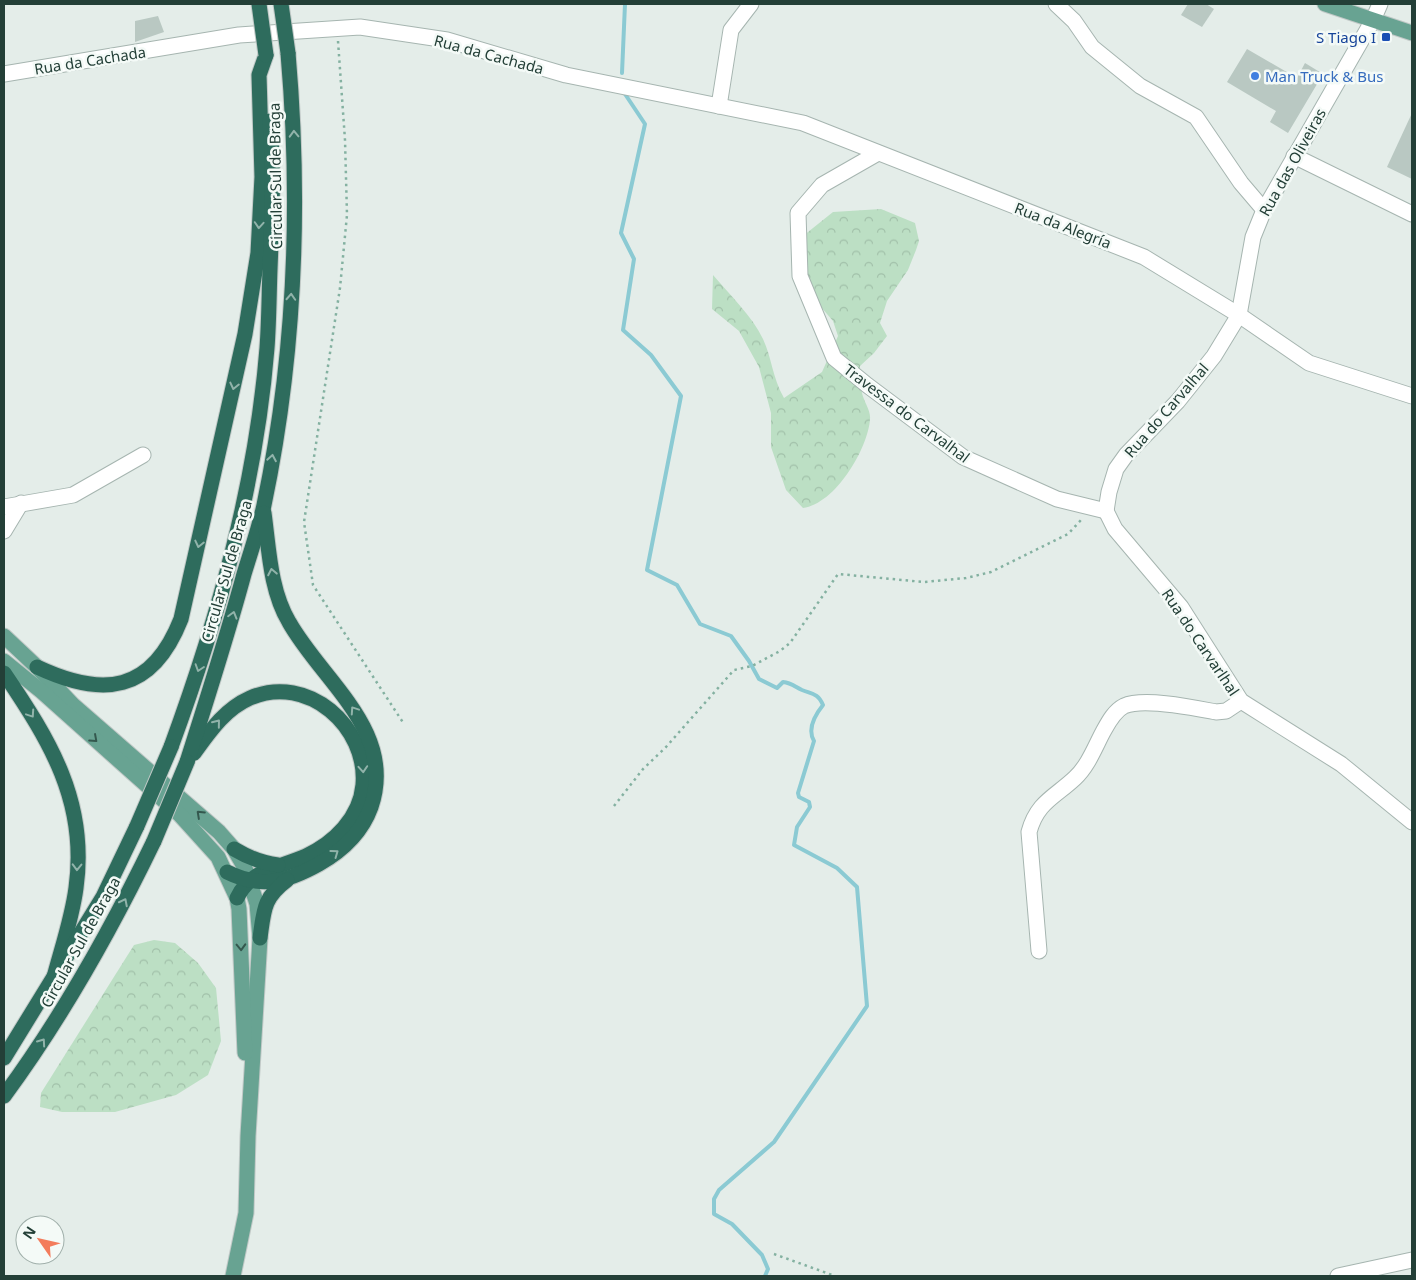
<svg xmlns="http://www.w3.org/2000/svg" width="1416" height="1280" font-family="'Noto Sans',sans-serif">
<defs>
<pattern id="forest-crowns" width="20" height="18" patternUnits="userSpaceOnUse" patternTransform="scale(1.25)"><rect width="20" height="18" fill="#bcdfc4"/><path d="M2 6a3 3 0 1 1 6 0M12 15a3 3 0 1 1 6 0" fill="none" stroke="#a1c0a9"/></pattern>
</defs>
<rect width="100%" height="100%" fill="#e4ede9"/>
<!-- forest -->
<g fill="url(#forest-crowns)">
<path d="M881,209L915,223L919,241L916,250L908,270L887,301L880,323L887,336L874,353L860,366C860,375 860,385 862,393C864,402 871,411 870,419C868,449 835,504 803,508L786,490L771,447V413L759,367L739,331L712,309L713,275C730,295 752,316 763,339C772,358 772,377 784,398L822,372L838,336L833,321L797,279L793,244L833,212Z"/>
<path d="M154,940L175,943L198,963L216,988L221,1041L208,1075L176,1095L115,1112H62L40,1107L41,1093L134,945Z"/>
</g>
<g fill="none" stroke-linecap="round" stroke-linejoin="round">
<!-- stream -->
<g stroke="#8bcad3" stroke-width="4">
<path d="M622,73L625,4"/>
<path d="M623,91L645,124L621,233L634,259L623,330L651,355L681,396L647,570L677,585L700,624L731,636L749,661L759,679L777,688L783,682C792,683 795,687 802,690C812,694 818,693 823,705C815,715 807,729 814,741L798,793L799,797L809,802L810,807L797,827L794,845L837,868L857,887L867,1006L774,1142L719,1190L714,1199V1214L732,1224L762,1255L768,1269L765,1276"/>
</g>
</g>
<!-- building -->
<g fill="#b9c8c2">
<path d="M1188,4H1206L1214,9L1202,27L1181,15Z"/>
<path d="M158,16L164,32L135,42V21Z"/>
<path d="M1247,49L1297,78L1305,63L1323,74L1288,133L1270,122L1276,111L1227,82Z"/>
<path d="M1412,113V179L1387,167Z"/>
</g>
<g fill="none" stroke-linecap="round" stroke-linejoin="round">
<!-- minor casing -->
<g stroke="#a6b5b0" stroke-width="17">
<g id="minor">
<path d="M1056,4L1074,21L1092,47L1140,86L1196,117L1241,183L1264,210"/>
<path d="M4,74L239,35L360,27L447,40L566,75L803,123L1144,257L1239,315L1309,363L1412,396"/>
<path d="M719,106L731,30L751,4"/>
<path d="M878,153L822,185L798,213L800,276L834,358L867,385L963,457L1057,499L1106,511"/>
<path d="M1294,156L1412,214"/>
<path d="M4,507L73,495L143,455"/>
<path d="M1106,511L1109,492L1116,469L1126,455L1178,401L1214,356L1239,315L1253,237L1264,210L1373,20L1380,4"/>
<path d="M1106,511L1115,529L1181,607L1241,701L1341,764L1412,822"/>
<path d="M4,531L21,503"/>
<path d="M1039,951L1029,832C1037,802 1055,797 1075,778C1088,766 1095,747 1103,732C1108,723 1114,711 1124,706C1144,697 1195,708 1216,712L1226,711L1241,701"/>
<path d="M1338,1276L1412,1260"/>
</g>
</g>
<!-- major casing -->
<g stroke="#c1c9c7" stroke-width="17">
<g id="major">
<path d="M1325,4L1412,33"/>
<path d="M4,636L37,667L73,705L219,832L234,849L245,868L257,904L260,938L248,1136L246,1213L233,1276"/>
<path d="M4,661L41,691L180,815L218,857L237,898L239,909L245,1053"/>
</g>
</g>
<!-- highway casing -->
<g stroke="#c1c9c7" stroke-width="17">
<g id="highway">
<path d="M37,667C103,698 152,693 181,619L245,334L258,253L262,177L259,75L266,55"/>
<path d="M4,673C50,741 88,802 76,888C72,919 61,950 53,981"/>
<path d="M171,747C218,619 256,485 267,348C269,321 269,295 270,269C272,219 274,171 270,121"/>
<path d="M194,753C210,731 225,709 250,698C308,673 368,727 363,785C360,818 334,843 306,856C279,868 251,869 237,898"/>
<path d="M187,762C207,699 227,637 244,574C251,551 259,528 264,505C295,357 301,203 288,53"/>
<path d="M234,849C249,858 261,863 278,865"/>
<path d="M227,872C261,889 287,882 319,864C342,851 362,832 371,807C397,731 322,681 289,622C270,590 269,549 264,513"/>
<path d="M260,938C264,910 263,898 287,880"/>
<path d="M4,1058L103,897L137,826"/>
<path d="M4,1096C63,1016 111,930 154,841"/>
</g>
</g>
<!-- path -->
<g stroke="#84b1a1" stroke-width="2.5" stroke-dasharray="2.5 4" stroke-linecap="butt">
<path d="M338,41L345,140L347,215L340,288L304,522L313,585L404,724"/>
<path d="M614,806L643,769L666,747L734,670L752,666L780,651L790,643L838,574L924,582L966,578L991,572L1068,534L1081,520"/>
<path d="M774,1254L835,1276"/>
</g>
<!-- minor -->
<use href="#minor" stroke="#fff" stroke-width="15"/>
<!-- major -->
<use href="#major" stroke="#68a392" stroke-width="15"/>
<!-- highway -->
<use href="#highway" stroke="#2e6c5d" stroke-width="15"/>
<!-- highway-bridge casing -->
<g stroke="#c1c9c7" stroke-width="17" stroke-linecap="butt">
<g id="highway-bridge">
<path d="M259,4L266,55"/>
<path d="M281,4L288,53"/>
<path d="M137,826L171,747"/>
<path d="M154,841L187,762"/>
</g>
</g>
<!-- highway-bridge -->
<use href="#highway-bridge" stroke="#2e6c5d" stroke-width="15"/>
</g>
<!-- one-way arrows -->
<defs><path id="oneway-chevron" d="M-2-3.5L2.5 0L-2 3.5" fill="none" stroke-width="1.6" stroke-linecap="round" stroke-linejoin="round" transform="scale(1.25)"/></defs>
<g stroke="#91b3aa">
<use href="#oneway-chevron" transform="translate(294 134) rotate(-92)"/>
<use href="#oneway-chevron" transform="translate(259 225) rotate(94)"/>
<use href="#oneway-chevron" transform="translate(291 297) rotate(-87)"/>
<use href="#oneway-chevron" transform="translate(234 386) rotate(103)"/>
<use href="#oneway-chevron" transform="translate(272 458) rotate(-80)"/>
<use href="#oneway-chevron" transform="translate(199 544) rotate(103)"/>
<use href="#oneway-chevron" transform="translate(272 572) rotate(-101)"/>
<use href="#oneway-chevron" transform="translate(233 615) rotate(-74)"/>
<use href="#oneway-chevron" transform="translate(199 668) rotate(108)"/>
<use href="#oneway-chevron" transform="translate(354 710) rotate(-124)"/>
<use href="#oneway-chevron" transform="translate(31 714) rotate(56)"/>
<use href="#oneway-chevron" transform="translate(217 723) rotate(-51)"/>
<use href="#oneway-chevron" transform="translate(363 769) rotate(86)"/>
<use href="#oneway-chevron" transform="translate(335 853) rotate(-36)"/>
<use href="#oneway-chevron" transform="translate(77 867) rotate(91)"/>
<use href="#oneway-chevron" transform="translate(124 902) rotate(-63)"/>
<use href="#oneway-chevron" transform="translate(42 1042) rotate(-55)"/>
</g>
<g stroke="#34584e">
<use href="#oneway-chevron" transform="translate(94 739) rotate(42)"/>
<use href="#oneway-chevron" transform="translate(200 814) rotate(-137)"/>
<use href="#oneway-chevron" transform="translate(241 947) rotate(88)"/>
</g>
<!-- markers -->
<rect fill="#1a4fb4" stroke="#f4faf7" stroke-width="2" x="1381" y="32" width="10" height="10" rx="2.5"/>
<circle fill="#3f7fe0" stroke="#f4faf7" stroke-width="2" cx="1255" cy="76" r="5"/>
<g text-anchor="middle" dominant-baseline="central" stroke-width="5" stroke-linejoin="round" paint-order="stroke">
<!-- transit labels -->
<g font-size="15" fill="#164399" stroke="#f4faf7" text-anchor="end">
<text x="1376" y="37">S Tiago I</text>
</g>
<!-- street labels -->
<g font-size="15" fill="#233f37" stroke="#f4faf7">
<text transform="translate(489 54) rotate(15)">Rua da Cachada</text>
<text transform="translate(90 60) rotate(-9)">Rua da Cachada</text>
<text transform="translate(1292 162) rotate(-61)">Rua das Oliveiras</text>
<text transform="translate(275 176) rotate(-91)">Circular Sul de Braga</text>
<text transform="translate(1063 225) rotate(21)">Rua da Alegría</text>
<text transform="translate(1166 410) rotate(-49)">Rua do Carvalhal</text>
<text transform="translate(907 413) rotate(37)">Travessa do Carvalhal</text>
<text transform="translate(226 571) rotate(-74)">Circular Sul de Braga</text>
<text transform="translate(1201 642) rotate(56)">Rua do Carvarlhal</text>
<text transform="translate(80 942) rotate(-61)">Circular Sul de Braga</text>
</g>
<!-- shop labels -->
<g font-size="15" fill="#366cbe" stroke="#f4faf7" text-anchor="start">
<text x="1265" y="76">Man Truck &amp; Bus</text>
</g>
</g>
<!-- border -->
<rect width="1416" height="1280" fill="none" stroke="#233f37" stroke-width="10"/>
<!-- north arrow -->
<g transform="translate(40 1240) rotate(304)"><circle r="24" fill="#f4faf7" stroke="#a0afaa"/>
<path d="M0-4L9 19L0 12L-9 19Z" fill="#f37c5c"/>
<text y="-8" font-size="14" font-weight="bold" text-anchor="middle" fill="#233f37">N</text>
</g>
</svg>
